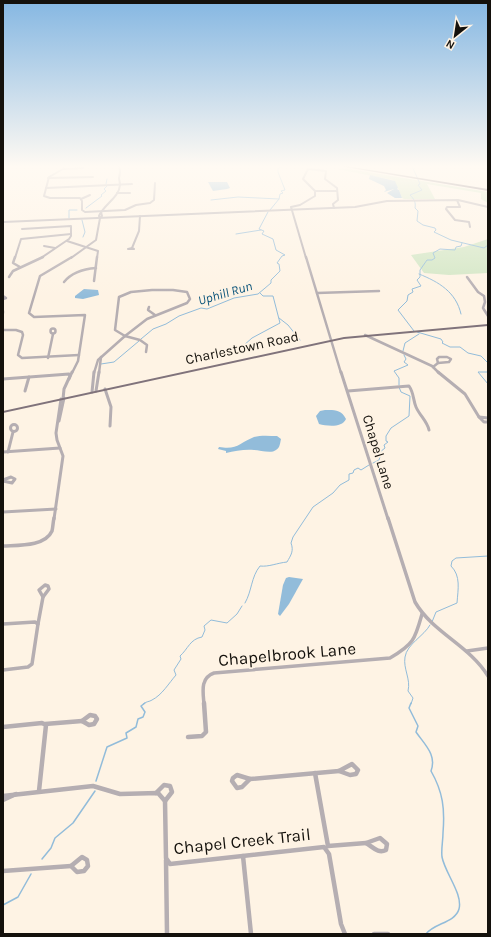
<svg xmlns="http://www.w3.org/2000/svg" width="491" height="937" font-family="Karla,sans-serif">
<rect width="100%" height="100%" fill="#fef3e4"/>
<!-- green -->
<g fill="#d2e6c4">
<path d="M337,169H349L488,192V203L481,199V193L427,184L435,199H404L402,198L399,190L393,180Z"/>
<path d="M488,239V273L449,275L424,273L411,255L464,247Z"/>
</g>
<!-- water -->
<g fill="#92bcda">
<path d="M370,175L395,181L398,188L397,189L399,190L402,198H395L387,193L394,189L384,192L386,190L384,186L369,179Z"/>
<path d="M208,182H227L230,188L227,189L213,191Z"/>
<path d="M84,289L98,290L99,295L83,299L75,298V296Z"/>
<path d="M325,410C334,410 341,409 346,419C342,428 327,426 319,424L316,416L320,411Z"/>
<path d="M277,436L281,439C280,443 280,448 276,450C271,454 260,450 254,450C245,449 235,451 226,453V451L218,449L219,447C238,450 239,443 254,437C261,435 270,436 277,436Z"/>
<path d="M289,577L303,579L289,604L280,616L278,614L283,585L286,578Z"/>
</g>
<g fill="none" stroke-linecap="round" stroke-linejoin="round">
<!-- stream-far1 -->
<g stroke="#92bcda" stroke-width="1">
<path d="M412,166L420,184L418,185L422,190L410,195C414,199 416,202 415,208L418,211L417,221L423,225L435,228L436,230L434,232L451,240L484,248L488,245"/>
<path d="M279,168L284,166"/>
<path d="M106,184L107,179"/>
<path d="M211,200L238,197L279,199"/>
<path d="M86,208L102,196L101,195L106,191L104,189L107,186"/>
<path d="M270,210L279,199L280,194L283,193L281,191L285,190L278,172V168"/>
<path d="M69,218V210H77"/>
<path d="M82,220L85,232L83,237"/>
<path d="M236,234L261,230"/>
<path d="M419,274C439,282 456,292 461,314"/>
<path d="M279,318L288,325L300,340"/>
<path d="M414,331L398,310L407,301L408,295L413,292L412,289L421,286L417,280L420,277V270L427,260H432L435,258L433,253L440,249L455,250L456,247L461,246L462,243"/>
<path d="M417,332L441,339L443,342L442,343L450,347H460L468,353L481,356L488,363"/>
<path d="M141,339L153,329L166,324L179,316L201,308L207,309L234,298L258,294L271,283V280L280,271L279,264L277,263L282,256L285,255L276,250L273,239L262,234L264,231L259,229L268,212"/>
<path d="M243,346L252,338L280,323L273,296H263L260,293"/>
<path d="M403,351L405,343L419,334"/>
<path d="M101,364L114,362L139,341"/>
<path d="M488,372H478L488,384"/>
<path d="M399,385V378L394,371L408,365L404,362L406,359L404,355"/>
<path d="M380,456V452L385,448L384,445L388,442L386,441V436L391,428L409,416L410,396L401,392L399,387"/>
<path d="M373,463L379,460L380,457"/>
<path d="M245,603C252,591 251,577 260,566C269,567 277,563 287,562C291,555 294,551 291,543L293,537L313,507L333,493L340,485L349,480V474L353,473L354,470L358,468L361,470L369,465"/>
<path d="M432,622L436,612L457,603C458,589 461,576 451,566L452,561L456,558L488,556"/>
<path d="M143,704C147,701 149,702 152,700C162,695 169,683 176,675L174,670L181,659L180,656C188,649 190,639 202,637L205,630L204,626L211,620L227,623L237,614L242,606"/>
<path d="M411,704L413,698L408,691C411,679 403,669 405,657C407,644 424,636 430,625"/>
</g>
<!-- stream -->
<g stroke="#92bcda" stroke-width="1.5">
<path d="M411,703L409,708L418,726L416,732C425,745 437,755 431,771C443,792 445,809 443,833C443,841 441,849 442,857C445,873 463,894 459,909C455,923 434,923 426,934"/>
<path d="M96,781L107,747L127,738L126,733L136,727L138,719L143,717L145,712L141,706L145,703"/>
<path d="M42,859L51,848L55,838L73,823L95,791"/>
<path d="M3,905L18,897L31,874"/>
</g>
<!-- street-far4 -->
<g stroke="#b5aeb2" stroke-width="2">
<path d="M64,166L63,169L49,177L44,196L50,198H80L82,201V210L85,212L125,210L136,205L150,203L154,200L155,183"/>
<path d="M63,169L83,168"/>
<path d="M48,178L93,177"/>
<path d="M46,188L132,184"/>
<path d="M315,191H337"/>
<path d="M117,193H130"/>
<path d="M81,199L90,195"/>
<path d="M457,200L460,207H447L446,209L455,220L469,222L470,227"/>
<path d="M100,218L99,216C104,204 119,198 120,185C120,182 119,180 119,178C120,173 121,171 119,166"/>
<path d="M3,222L355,207L387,201L458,200L488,207"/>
<path d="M22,229L71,226V236L69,239L41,258"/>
<path d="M67,241L98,251L97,258"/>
<path d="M44,246L55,248"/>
<path d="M132,248L134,249H128Z"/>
<path d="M132,248L139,231L140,216"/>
<path d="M15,258L21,239L71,234"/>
<path d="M71,258L96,240L100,218L102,216L101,212"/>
<path d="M306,258L291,207L300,205L315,196V191L303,179L308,169L326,171L325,179L337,188L338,200L333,204L334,208"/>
</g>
<!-- street-far3 -->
<g stroke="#b5aeb2" stroke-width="2.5">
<path d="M15,257L13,263L20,267"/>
<path d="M306,257L341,373"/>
<path d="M9,277L13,271L43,257"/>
<path d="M467,277L478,292L484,296L485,302L483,308L488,316"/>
<path d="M94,281L97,257"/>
<path d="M64,282C72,272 83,269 96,268"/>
<path d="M152,290H173L187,292L190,299L187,303L147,319L125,336L115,330L119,297L131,292Z"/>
<path d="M317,293L379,291"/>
<path d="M3,296L6,298L3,299"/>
<path d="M149,307L148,310L155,315"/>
<path d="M3,311V313"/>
<circle cx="53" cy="331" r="2.5"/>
<path d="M3,330H16L22,332L23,335L18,355L22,358L79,355"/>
<path d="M365,335L432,366L439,373"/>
<path d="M125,336L140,340L147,345L146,352"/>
<path d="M439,357H447L451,359L449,362L438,363L437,359Z"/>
<path d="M48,358L53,334"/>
<path d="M433,367L438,363"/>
<path d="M72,373L78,361L85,315L34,317L29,313L40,276L72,257"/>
<path d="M94,373L98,360L125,336"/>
<path d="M99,373L101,357"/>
</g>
<!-- street-far2 -->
<g stroke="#b5aeb2" stroke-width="3">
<path d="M341,372L388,519"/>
<path d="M438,372L465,394L479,417"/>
<path d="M3,379L69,374L70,376L64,389L63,399"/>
<path d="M69,379L72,372"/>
<path d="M105,389L111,407L110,426"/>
<path d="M25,391L29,377"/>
<path d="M96,391L99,372"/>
<path d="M348,391L409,386C414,393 413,400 416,407C420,416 427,421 429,430"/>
<path d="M92,392L94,372"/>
<path d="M488,418L479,417L484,422H488"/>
<path d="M59,421L64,398"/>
<circle cx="14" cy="428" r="3.5"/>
<path d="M3,452L60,448"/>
<path d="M8,452L13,432"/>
<path d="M3,480L11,477L15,479L12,483L3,481"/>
<path d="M3,512L56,509"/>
<path d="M54,519L63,456L57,440L56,433L61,399"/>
</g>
<!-- street-far1 -->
<g stroke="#b5aeb2" stroke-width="3.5">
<path d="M388,518L415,602C433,633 469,645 488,676"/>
<path d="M3,546C17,545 45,547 52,531C53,527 53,522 54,518"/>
<path d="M45,585L48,586L49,589L43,597L39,590Z"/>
<path d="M3,624L35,622L38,624L32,664L28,667L3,670"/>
<path d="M38,624L43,597"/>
<path d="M467,651L488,648"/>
<path d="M204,704C203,692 200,678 214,673L390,658C414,644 415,639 422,614"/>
</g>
<!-- street -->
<g stroke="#b5aeb2" stroke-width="4.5">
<path d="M90,715L95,716L97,719L94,724L89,725L82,721Z"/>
<path d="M45,724L82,721"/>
<path d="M3,727L42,723L46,725L39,791"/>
<path d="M188,737L202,736L206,732L204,703"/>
<path d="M352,764L358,770L356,774L350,775L339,771Z"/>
<path d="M315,773L328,846"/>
<path d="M237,775L250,779L242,787L237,788L232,781L233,778Z"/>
<path d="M250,779L339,771"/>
<path d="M156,793L164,785L170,786L172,792L165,801"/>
<path d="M3,796L93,786L120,794L158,793L165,801L166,858L170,864L324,847L329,854L341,924L345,934"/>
<path d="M3,800L16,794"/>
<path d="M380,838L387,844L386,850C378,854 373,847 366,843Z"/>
<path d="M328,846L366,843"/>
<path d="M243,856L251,934"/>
<path d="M82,857L87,860L88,866L84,871L77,872L71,866Z"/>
<path d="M166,860L167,934"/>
<path d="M3,871L71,866"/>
<path d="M374,934H388"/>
</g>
<!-- primary -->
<path fill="#80737b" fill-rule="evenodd" d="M488,324V326L344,339L3,413V411L344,337Z"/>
<!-- highway -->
<path fill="#6d5e68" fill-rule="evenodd" d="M339,166H346L488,189V191Z"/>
</g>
<!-- sky -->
<linearGradient id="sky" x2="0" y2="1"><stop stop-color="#85b7e2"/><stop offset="0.56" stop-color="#fffaf3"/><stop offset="1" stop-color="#fffaf3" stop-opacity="0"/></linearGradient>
<rect width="491" height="297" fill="url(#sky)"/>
<g text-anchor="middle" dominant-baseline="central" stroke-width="3.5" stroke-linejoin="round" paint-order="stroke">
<!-- far-water labels -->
<g font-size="13" font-style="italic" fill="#09537a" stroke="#fef3e4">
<text transform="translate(225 293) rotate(-16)">Uphill Run</text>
</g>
<!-- street labels -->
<g font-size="14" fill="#14110c" stroke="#fef3e4">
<text transform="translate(242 348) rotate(-12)">Charlestown Road</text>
<text transform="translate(378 452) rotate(73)">Chapel Lane</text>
</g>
<!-- near-street labels -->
<g font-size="17" fill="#14110c" stroke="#fef3e4">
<text transform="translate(287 654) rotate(-5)">Chapelbrook Lane</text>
<text transform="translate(242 841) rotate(-6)">Chapel Creek Trail</text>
</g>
</g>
<!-- border -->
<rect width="491" height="937" fill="none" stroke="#14110c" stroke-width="8"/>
<!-- north arrow -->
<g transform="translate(455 36) rotate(210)" stroke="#fef3e4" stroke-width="3" paint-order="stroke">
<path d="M0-3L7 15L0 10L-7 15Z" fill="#14110c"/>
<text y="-6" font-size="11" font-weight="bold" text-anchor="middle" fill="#14110c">N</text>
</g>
</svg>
